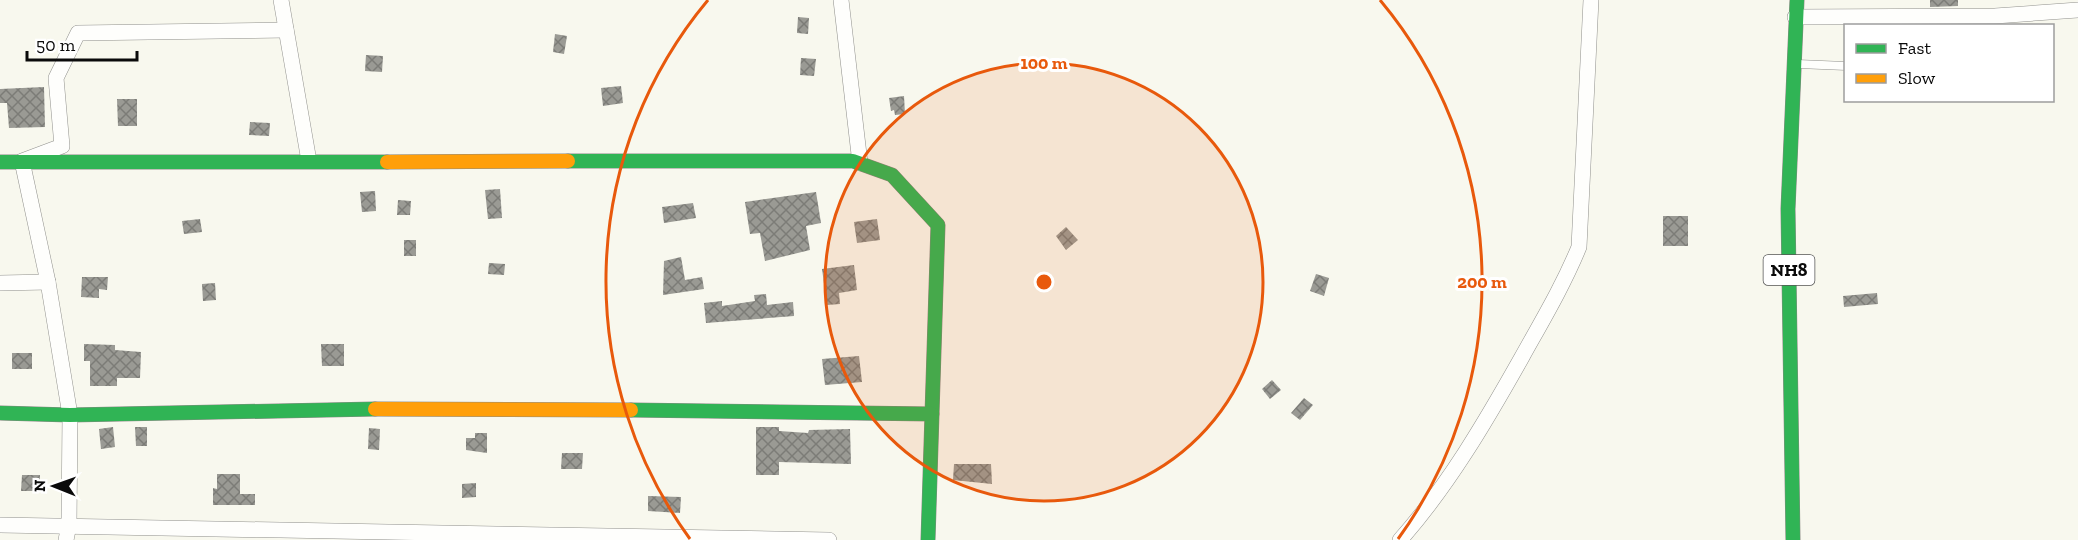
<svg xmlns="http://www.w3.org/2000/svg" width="2078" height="540" font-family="'Zilla Slab',serif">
<defs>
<pattern id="building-cross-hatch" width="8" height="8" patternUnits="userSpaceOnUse" patternTransform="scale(1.5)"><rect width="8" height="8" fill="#9a9a94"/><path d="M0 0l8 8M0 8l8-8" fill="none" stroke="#7c7c77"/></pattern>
</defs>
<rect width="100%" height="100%" fill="#f8f8ee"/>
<!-- building -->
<g fill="url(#building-cross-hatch)">
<path d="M1930,0H1958V6L1930,7Z"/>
<path d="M798,17L809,18L808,34L797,33Z"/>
<path d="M555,34L567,36L564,54L553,52Z"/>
<path d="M366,55L383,56L382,72L365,71Z"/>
<path d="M801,58L816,59L814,76L800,75Z"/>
<path d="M621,86L623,103L603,106L601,88Z"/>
<path d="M44,87L45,127L9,128L7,103H0V89Z"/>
<path d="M904,96L905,114L895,115L894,110L891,111L889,98Z"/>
<path d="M117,99H137V126H118Z"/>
<path d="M250,122L270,123L269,136L249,135Z"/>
<path d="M500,189L502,218L488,219L485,190Z"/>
<path d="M375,191L376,211L362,212L360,192Z"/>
<path d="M816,192L821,223L806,226L810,250L765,261L760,233L750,234L745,202Z"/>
<path d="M398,200L411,201L410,215H397Z"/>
<path d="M693,203L696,218L664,223L662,207Z"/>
<rect x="1663" y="216" width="25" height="30"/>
<path d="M200,219L202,232L184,234L182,221Z"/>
<path d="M877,219L880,240L857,243L854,222Z"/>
<path d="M1066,227L1078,240L1066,250L1056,236Z"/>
<rect x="404" y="240" width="12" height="16"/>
<path d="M681,257L685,280L702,277L704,289L663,295L664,261Z"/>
<path d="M489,263L505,264L504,275L488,274Z"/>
<path d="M854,265L857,290L839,293L840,304L827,305L822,269Z"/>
<path d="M1316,274L1329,278L1324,296L1310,291Z"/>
<path d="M82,277H108L107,290L99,289V298L81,297Z"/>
<path d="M215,283L216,300L203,301L202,284Z"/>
<path d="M1877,293L1878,304L1844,307L1843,296Z"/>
<path d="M766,294L767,305L793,302L794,316L706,323L704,303L722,301V306L755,301L754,295Z"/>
<path d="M84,344L115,345V350L141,352L140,378H117V386H90V361H84Z"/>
<path d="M321,344H344V366H322Z"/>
<rect x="12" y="353" width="20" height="16"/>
<path d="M859,356L862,382L825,385L822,359Z"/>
<path d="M1272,380L1281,390L1270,399L1262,389Z"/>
<path d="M1304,398L1313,405L1300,420L1291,413Z"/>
<path d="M113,427L115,447L101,449L99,429Z"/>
<path d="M135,427H147V446H136Z"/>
<path d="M756,427H779V431L808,433L809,430L850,429L851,464L779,462V475H756Z"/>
<path d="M369,428L380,429L379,450L368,449Z"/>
<path d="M475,433H487V453L466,450V438H475Z"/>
<path d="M562,453H583L582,469H561Z"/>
<path d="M954,464H991L992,484L953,480Z"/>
<path d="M217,474H240V494H255V505H213V488L217,489Z"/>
<path d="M22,475H40L39,491H21Z"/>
<path d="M476,483V497L462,498V484Z"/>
<path d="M648,496L681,497L680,513L648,511Z"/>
</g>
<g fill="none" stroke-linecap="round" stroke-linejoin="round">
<!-- lane casing -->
<g stroke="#91918d" stroke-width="9">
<path id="lane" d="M1798,64L1846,66"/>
</g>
<!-- street casing -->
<g stroke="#91918d" stroke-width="16">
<g id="street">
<path d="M281,0L309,161"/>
<path d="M841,0L860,163"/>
<path d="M1795,17L1995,16L2078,10"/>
<path d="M0,283L48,282"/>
<path d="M0,525L829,540"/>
<path d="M66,540L69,525L70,415L48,282L22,161L62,146L56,78L78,33L286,30"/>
<path d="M1400,540C1448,486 1486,421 1522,357C1542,321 1563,286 1579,247L1591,0"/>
</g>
</g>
<!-- fast casing -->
<g stroke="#888883" stroke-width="15">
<g id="fast">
<path d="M568,161H853L892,175L938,225L928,540"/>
<path d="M0,162H387"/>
<path d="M631,410L932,414"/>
<path d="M0,413L70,415L375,409"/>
<path d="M1793,540L1788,209L1797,0"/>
</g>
</g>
<!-- slow casing -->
<g stroke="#888883" stroke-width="15">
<g id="slow">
<path d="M387,162L568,161"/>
<path d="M375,409L631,410"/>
</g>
</g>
<!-- lane -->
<use href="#lane" stroke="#fefefc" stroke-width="8"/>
<!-- street -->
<use href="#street" stroke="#fefefc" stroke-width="15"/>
<!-- fast -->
<use href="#fast" stroke="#30b455" stroke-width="14"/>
<!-- slow -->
<use href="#slow" stroke="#ff9f0a" stroke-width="14"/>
</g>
<!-- distance rings -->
<circle cx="1044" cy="282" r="219" fill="#e8590c" fill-opacity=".12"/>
<g fill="none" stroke="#e8590c" stroke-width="3">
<circle cx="1044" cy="282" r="219"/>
<path d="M690 539A438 438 0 0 1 708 0M1380 0A438 438 0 0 1 1398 539"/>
</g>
<g text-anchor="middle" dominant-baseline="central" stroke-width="6" stroke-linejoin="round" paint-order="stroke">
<!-- shield labels -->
<rect fill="#fff" stroke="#545454" stroke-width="1.5" x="1763.5" y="255" width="51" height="30" rx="4.5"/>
<g font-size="18" font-weight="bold" fill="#0a0a0a">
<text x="1789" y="270">NH8</text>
</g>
</g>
<circle cx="1044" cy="282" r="9" fill="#e8590c" stroke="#fff" stroke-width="3"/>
<g font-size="18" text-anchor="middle" font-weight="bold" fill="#e8590c" stroke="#fff" stroke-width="6" stroke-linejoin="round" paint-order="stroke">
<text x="1044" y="69">100 m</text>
<text x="1482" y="288">200 m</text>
</g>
<!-- legend -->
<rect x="1844" y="24" width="210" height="78" fill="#ffffff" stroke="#9d9d9d" stroke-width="1.5"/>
<rect x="1856" y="44" width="30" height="9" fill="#30b455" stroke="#9d9d9d" stroke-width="1.5"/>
<text x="1898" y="54" font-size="18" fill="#0a0a0a">Fast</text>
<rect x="1856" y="74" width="30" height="9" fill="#ff9f0a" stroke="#9d9d9d" stroke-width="1.5"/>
<text x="1898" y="84" font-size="18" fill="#0a0a0a">Slow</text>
<!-- north arrow -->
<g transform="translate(54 486) rotate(271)" stroke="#ffffff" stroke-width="4.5" paint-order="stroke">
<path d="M0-4.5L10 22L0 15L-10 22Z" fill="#0a0a0a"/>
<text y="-9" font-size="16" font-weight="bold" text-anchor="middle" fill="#0a0a0a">N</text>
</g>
<!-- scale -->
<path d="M27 51v9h110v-9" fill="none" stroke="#0a0a0a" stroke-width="3"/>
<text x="36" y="51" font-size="18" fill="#0a0a0a" stroke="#ffffff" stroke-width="4.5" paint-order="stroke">50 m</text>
</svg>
